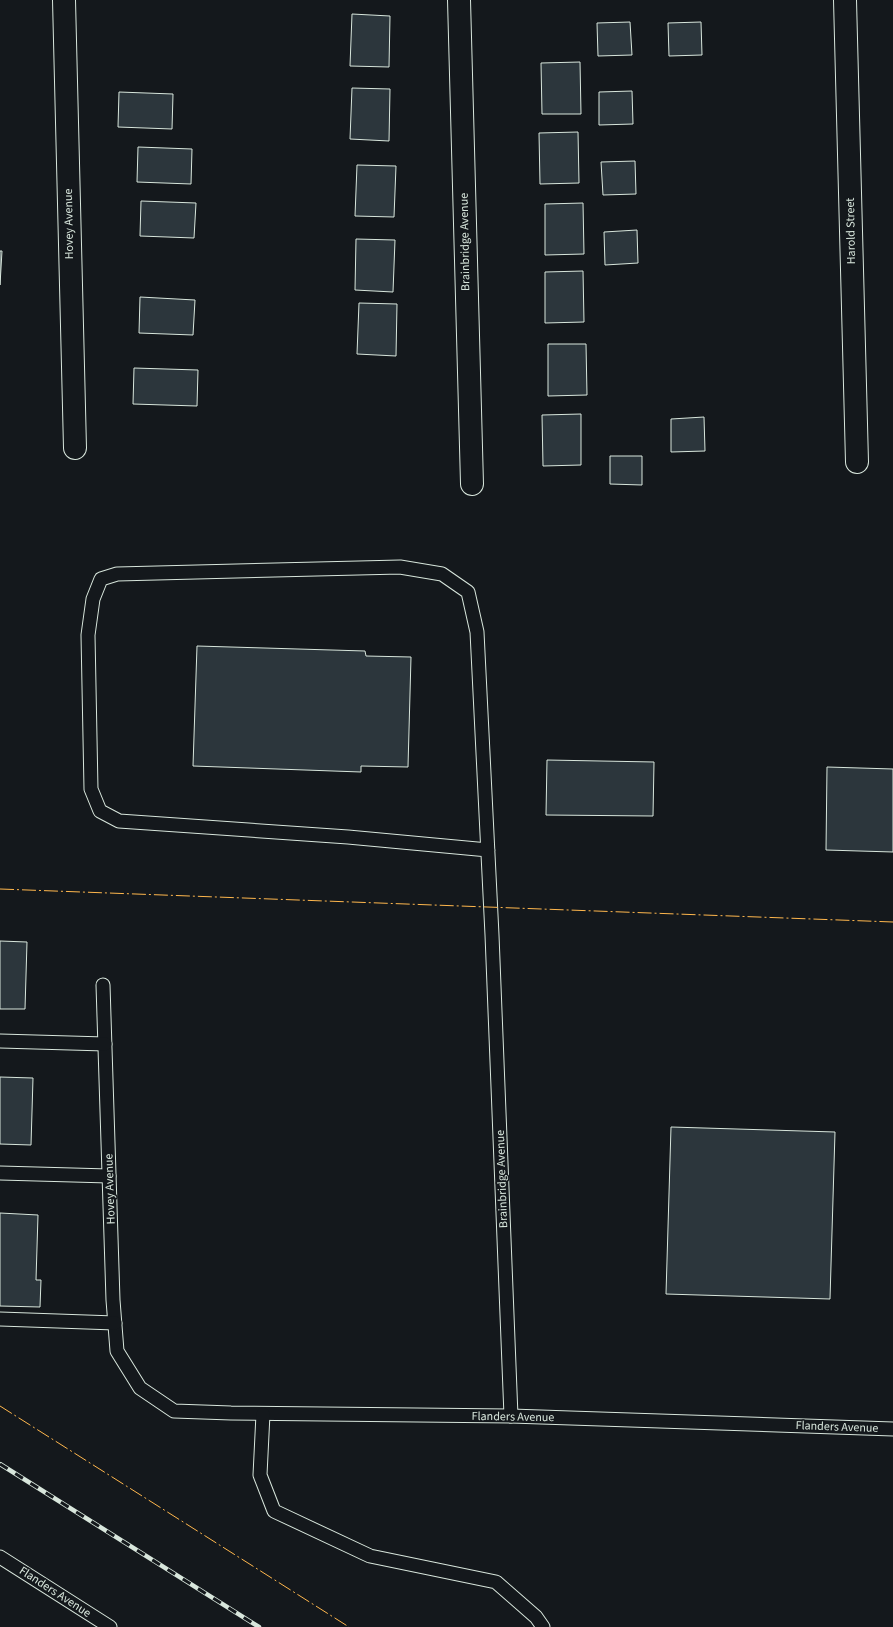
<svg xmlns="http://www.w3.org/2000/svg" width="893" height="1627" font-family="'Source Sans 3',sans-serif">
<rect width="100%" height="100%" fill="#14181c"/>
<!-- building -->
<g fill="#2c363c" stroke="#d8e6dc">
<path d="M352,14L390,16L389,67L350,66Z"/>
<path d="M630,22L632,55L598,56L597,23Z"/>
<path d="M701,22L702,55L669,56L668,23Z"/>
<path d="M580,62L581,114H542L541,63Z"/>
<path d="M352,88L390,89L389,141L350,139Z"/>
<path d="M632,91L633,124L599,125V92Z"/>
<path d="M119,92L173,94L172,129L118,127Z"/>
<path d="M578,132L579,183L540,184L539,133Z"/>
<path d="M138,147L192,149L191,184L137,182Z"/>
<path d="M635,161L636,194L603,195L601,162Z"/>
<path d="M357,165L396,166L394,217L355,216Z"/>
<path d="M141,201L196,203L194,238L140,236Z"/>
<path d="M583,203L584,254L545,255V204Z"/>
<path d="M637,230L638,263L605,265L604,232Z"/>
<path d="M356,239L395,240L393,292L355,290Z"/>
<path d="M0,251H2L0,285Z"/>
<path d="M583,271L584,322L545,323V272Z"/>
<path d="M140,297L195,300L193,335L139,333Z"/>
<path d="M359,303L397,304L396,356L357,354Z"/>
<path d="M548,344H586L587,395L548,396Z"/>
<path d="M134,368L198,370L197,406L133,404Z"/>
<path d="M581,414V465L543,466L542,415Z"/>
<path d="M704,417L705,451L671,452V419Z"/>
<path d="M610,456H642V485L610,484Z"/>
<path d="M197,646L365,651L366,656L411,657L408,767L361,766V772L193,766Z"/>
<path d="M547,760L654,762L653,816L546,815Z"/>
<path d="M827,767L893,769V852L826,850Z"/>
<path d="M0,941L27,942L25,1009H0Z"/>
<path d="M0,1077L33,1078L31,1145L0,1144Z"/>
<path d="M671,1127L835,1132L830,1299L666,1294Z"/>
<path d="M0,1213L38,1215L36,1280H41L40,1307L0,1306Z"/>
</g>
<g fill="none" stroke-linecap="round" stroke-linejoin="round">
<!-- service casing -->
<g stroke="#d8e6dc" stroke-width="15">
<g id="service">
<path d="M488,850L348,837L119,821L100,811L91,789L88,635L93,599L101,579L117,574L400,567L442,574L468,592L477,632L492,935L511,1416"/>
<path d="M103,985L113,1300L117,1351L140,1388L174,1411L231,1413L511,1416L893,1429"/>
<path d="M0,1041L105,1044"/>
<path d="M0,1173L109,1176"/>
<path d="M0,1319L115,1323"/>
<path d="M263,1414L260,1475L274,1511L370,1556L496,1582L536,1617L543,1627"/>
<path d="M0,1557L110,1627"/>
</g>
</g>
<!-- minor casing -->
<g stroke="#d8e6dc" stroke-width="24">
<g id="minor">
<path d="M64,0L75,448"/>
<path d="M459,0L472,484"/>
<path d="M845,0L857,462"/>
</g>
</g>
<!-- service -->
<use href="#service" stroke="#14181c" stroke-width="13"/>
<!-- minor -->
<use href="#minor" stroke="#14181c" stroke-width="22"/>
<!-- rail casing -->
<g stroke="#d8e6dc" stroke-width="4.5">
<path id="rail" d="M0,1464L259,1627"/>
</g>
<!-- rail -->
<use href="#rail" stroke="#14181c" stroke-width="3" stroke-dasharray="9" stroke-linecap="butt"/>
<!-- power -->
<g stroke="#ffb74d" stroke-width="1" stroke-dasharray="14 3 2 3" stroke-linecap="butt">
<path d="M0,889L893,922"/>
<path d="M0,1406L349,1627"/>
</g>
</g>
<g text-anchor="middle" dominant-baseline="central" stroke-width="3" stroke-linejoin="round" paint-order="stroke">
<!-- street labels -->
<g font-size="12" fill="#d8e6dc" stroke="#14181c">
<text transform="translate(69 224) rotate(-91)">Hovey Avenue</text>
<text transform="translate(851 231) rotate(-91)">Harold Street</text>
<text transform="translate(465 242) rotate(-91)">Brainbridge Avenue</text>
<text transform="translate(502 1179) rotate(-92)">Brainbridge Avenue</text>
<text transform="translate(110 1189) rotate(-92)">Hovey Avenue</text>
<text transform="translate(513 1417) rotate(1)">Flanders Avenue</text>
<text transform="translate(837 1427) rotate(2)">Flanders Avenue</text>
<text transform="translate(55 1592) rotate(33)">Flanders Avenue</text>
</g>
</g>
</svg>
